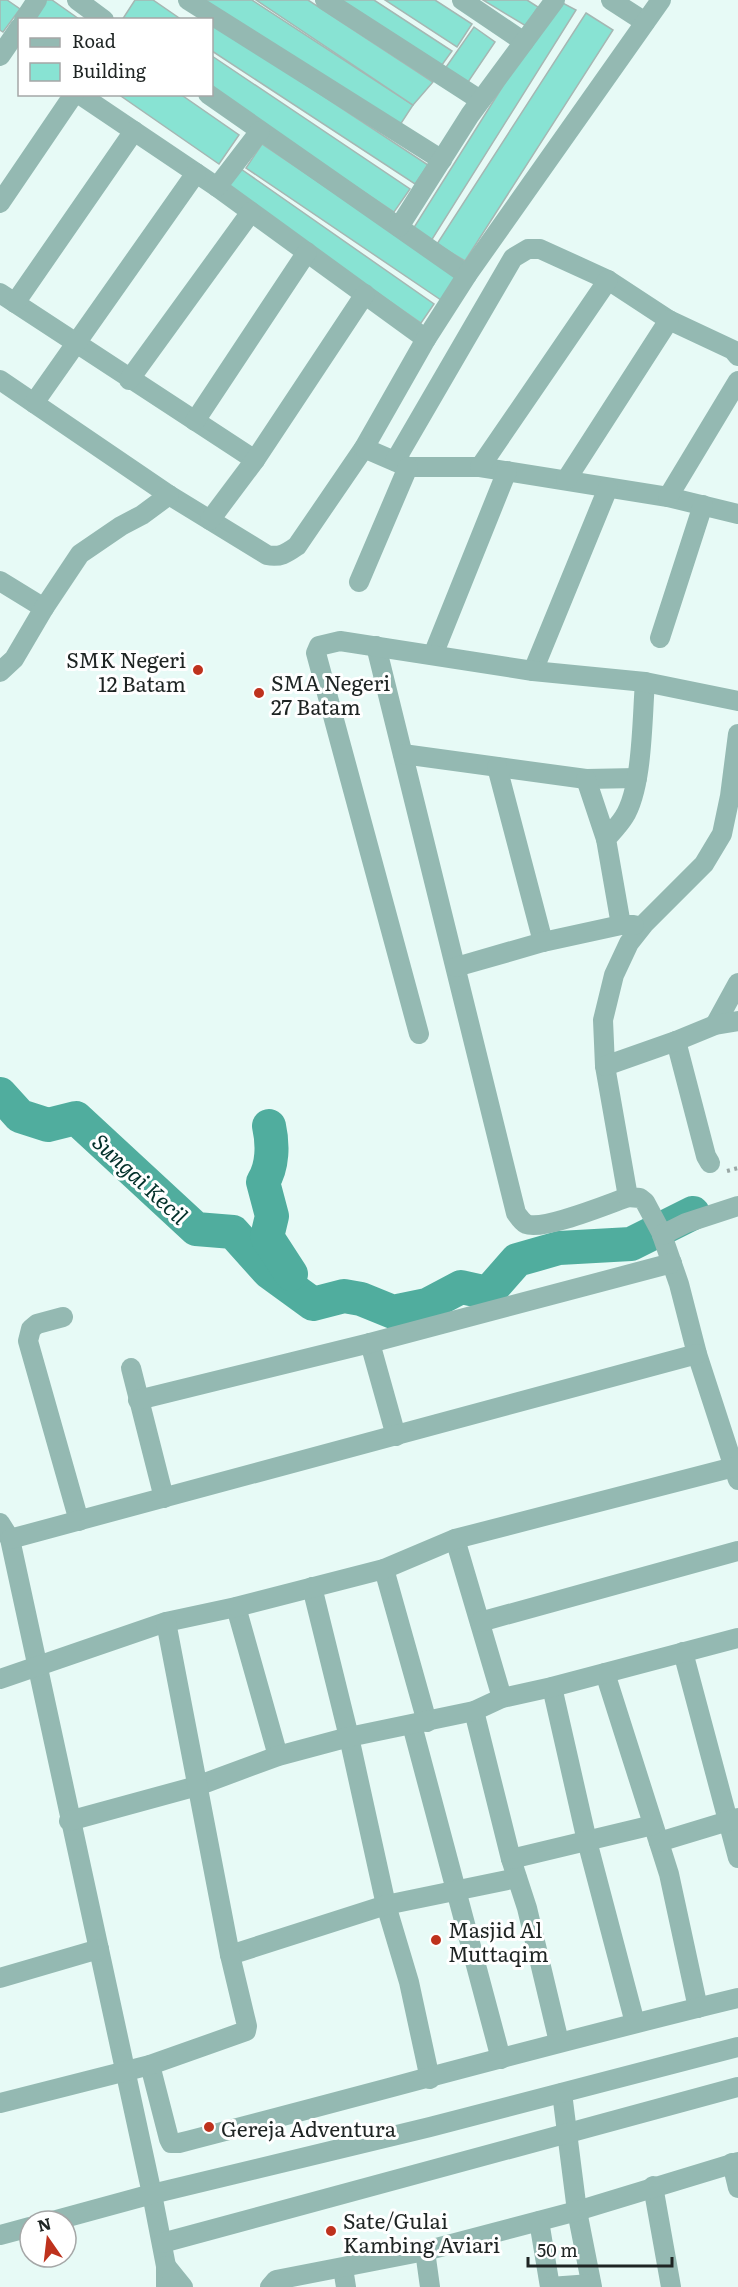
<svg xmlns="http://www.w3.org/2000/svg" width="738" height="2287" font-family="Literata,serif">
<rect width="100%" height="100%" fill="#e7faf6"/>
<g fill="none" stroke-linecap="round" stroke-linejoin="round">
<!-- river -->
<g stroke="#50ad9e" stroke-width="34">
<path d="M0,1094L20,1116L48,1125L76,1118L196,1229L233,1232L269,1272L313,1304L344,1296L361,1299L393,1312L427,1305L461,1287L488,1293L517,1260L559,1248L631,1244L693,1213"/>
<path d="M269,1126C273,1144 273,1166 263,1182L272,1216L267,1237L291,1274"/>
</g>
</g>
<!-- building -->
<g fill="#88e3d3" stroke="#a5b7b3" stroke-width="1.5">
<path d="M0,0H7L20,9L3,32L0,30Z"/>
<path d="M44,0H52L79,19L30,20Z"/>
<path d="M135,0H153L182,20H122Z"/>
<path d="M202,0H252L413,105L398,128Z"/>
<path d="M256,0H308L433,82L413,105Z"/>
<path d="M333,0H374L452,51L439,69Z"/>
<path d="M385,0H435L472,24L457,47Z"/>
<path d="M483,0H527L538,7L526,26Z"/>
<path d="M557,0L576,10L431,241L413,229Z"/>
<path d="M586,13L613,30L465,261L437,244Z"/>
<path d="M212,23L428,165L415,184L212,51Z"/>
<path d="M474,27L495,42L466,85L444,70Z"/>
<path d="M212,56L410,189L394,212L212,90Z"/>
<path d="M118,94H180L239,135L219,164Z"/>
<path d="M262,144L457,276L441,300L246,168Z"/>
<path d="M241,169L434,304L421,323L227,188Z"/>
</g>
<g fill="none" stroke-linecap="round" stroke-linejoin="round">
<!-- path -->
<path stroke="#99a7a5" stroke-width="4" stroke-dasharray="3 4.5" stroke-linecap="butt" d="M727,1171L738,1168"/>
<!-- minor -->
<g stroke="#94b9b2" stroke-width="20">
<path d="M77,0L104,20"/>
<path d="M188,0L442,160"/>
<path d="M325,0L480,100"/>
<path d="M462,0L524,42"/>
<path d="M611,0L645,22"/>
<path d="M24,20L37,0"/>
<path d="M0,56L20,27"/>
<path d="M79,94L217,187L426,339"/>
<path d="M208,94L467,275"/>
<path d="M217,187L260,131"/>
<path d="M0,203L74,94"/>
<path d="M399,227L470,115L555,0"/>
<path d="M0,293L255,460"/>
<path d="M15,303L134,131"/>
<path d="M0,380L169,495L267,555C280,558 287,553 297,546L364,448L426,339L467,275L661,0"/>
<path d="M129,380L251,212"/>
<path d="M34,403L196,173"/>
<path d="M195,421L307,252"/>
<path d="M364,448L408,467H480L668,497L738,514"/>
<path d="M395,461L513,258L528,249H540L608,280L669,320L733,350L738,356"/>
<path d="M480,467L608,280"/>
<path d="M566,480L669,320"/>
<path d="M668,497L738,381"/>
<path d="M210,520L255,460L365,294"/>
<path d="M0,581L44,608"/>
<path d="M359,582L408,467"/>
<path d="M660,638L703,505"/>
<path d="M376,646L516,1213C519,1217 521,1221 526,1224C543,1231 608,1204 628,1197"/>
<path d="M433,655L507,471"/>
<path d="M533,671L608,488"/>
<path d="M0,672L14,659L44,608L80,554L121,526L142,515L169,495"/>
<path d="M738,734L730,796L722,834L704,864L644,924L629,943L614,975L603,1020L605,1066L628,1197L640,1198L645,1202L661,1232L679,1284L697,1354L738,1480"/>
<path d="M403,754L586,779L637,778"/>
<path d="M497,767L543,942"/>
<path d="M586,779L606,839"/>
<path d="M621,925L606,839C612,832 619,825 624,817C643,787 642,718 645,682"/>
<path d="M456,967L543,942L621,925H634"/>
<path d="M715,1025L738,983"/>
<path d="M419,1034L316,653L319,646L340,641L533,671L645,682L738,701"/>
<path d="M676,1041L706,1156L710,1163"/>
<path d="M605,1066L676,1041L715,1025L738,1021"/>
<path d="M662,1235L686,1223L738,1206"/>
<path d="M63,1317L37,1324L31,1329L28,1341L79,1521"/>
<path d="M370,1343L396,1436"/>
<path d="M131,1368L164,1498"/>
<path d="M138,1400L370,1343L672,1263"/>
<path d="M0,1523L10,1539L152,2194L166,2266V2287"/>
<path d="M10,1539L697,1354"/>
<path d="M455,1539L502,1698"/>
<path d="M384,1569L427,1722"/>
<path d="M312,1587L349,1737L386,1905L409,1982L430,2079"/>
<path d="M236,1607L278,1756"/>
<path d="M480,1622L738,1551"/>
<path d="M683,1652L738,1858"/>
<path d="M605,1673L669,1874L698,2008"/>
<path d="M0,1679L166,1622L236,1607L384,1569L455,1539L734,1467"/>
<path d="M552,1687L587,1841L635,2023"/>
<path d="M474,1711L511,1859L527,1908L559,2042"/>
<path d="M412,1725L501,2059"/>
<path d="M69,1821L197,1786L278,1756L349,1737L474,1711L502,1698L552,1687L738,1638"/>
<path d="M659,1842L738,1818"/>
<path d="M511,1859L653,1825"/>
<path d="M230,1955L386,1905L517,1878"/>
<path d="M0,1978L99,1949"/>
<path d="M150,2065L169,2139L171,2143H179C366,2095 551,2043 738,1998"/>
<path d="M562,2093L577,2211L592,2287"/>
<path d="M0,2103L150,2065L246,2031L247,2026L230,1955L166,1622"/>
<path d="M732,2163L738,2188"/>
<path d="M653,2186L671,2287"/>
<path d="M53,2221L152,2194L430,2127L738,2047"/>
<path d="M539,2221L550,2287"/>
<path d="M0,2235L30,2227"/>
<path d="M162,2243L738,2087"/>
<path d="M425,2251L430,2287"/>
<path d="M166,2266L183,2287"/>
<path d="M343,2268L346,2287"/>
<path d="M270,2287L276,2280L425,2251L577,2211L738,2162"/>
<path d="M550,2287L591,2284"/>
</g>
</g>
<!-- markers -->
<g fill="#be321d" stroke="#fff" stroke-width="2">
<circle cx="198" cy="670" r="6"/>
<circle cx="259" cy="693" r="6"/>
<circle cx="436" cy="1940" r="6"/>
<circle cx="209" cy="2127" r="6"/>
<circle cx="331" cy="2231" r="6"/>
</g>
<g text-anchor="middle" dominant-baseline="central" stroke-width="6" stroke-linejoin="round" paint-order="stroke">
<!-- poi labels -->
<g font-size="21" fill="#1e2423" stroke="#fff" text-anchor="start">
<text x="186" y="658" text-anchor="end">SMK Negeri<tspan x="186" dy="24">12 Batam</tspan></text>
<text x="271" y="681">SMA Negeri<tspan x="271" dy="24">27 Batam</tspan></text>
<text x="448" y="1928">Masjid Al<tspan x="448" dy="24">Muttaqim</tspan></text>
<text x="221" y="2127">Gereja Adventura</text>
<text x="343" y="2219">Sate/Gulai<tspan x="343" dy="24">Kambing Aviari</tspan></text>
</g>
<!-- water labels -->
<g font-size="22" font-style="italic" fill="#03312b" stroke="#fff">
<text transform="translate(141 1178) rotate(43)">Sungai Kecil</text>
</g>
</g>
<!-- legend -->
<rect x="18" y="18" width="195" height="78" fill="#ffffff" stroke="#a5a7a7" stroke-width="1.5"/>
<rect x="30" y="38" width="30" height="9" fill="#94b9b2" stroke="#a5a7a7" stroke-width="1.5"/>
<text x="72" y="48" font-size="18" fill="#1e2423">Road</text>
<rect x="30" y="63" width="30" height="18" fill="#88e3d3" stroke="#a5a7a7" stroke-width="1.5"/>
<text x="72" y="78" font-size="18" fill="#1e2423">Building</text>
<!-- north arrow -->
<g transform="translate(48 2239) rotate(346)"><circle r="28" fill="#ffffff" stroke="#a5a7a7" stroke-width="1.5"/>
<path d="M0-4.5L10 22L0 15L-10 22Z" fill="#be321d"/>
<text y="-9" font-size="16" font-weight="bold" text-anchor="middle" fill="#1e2423">N</text>
</g>
<!-- scale -->
<path d="M528 2257v9h144v-9" fill="none" stroke="#1e2423" stroke-width="3"/>
<text x="537" y="2257" font-size="18" fill="#1e2423" stroke="#ffffff" stroke-width="4.5" paint-order="stroke">50 m</text>
</svg>
